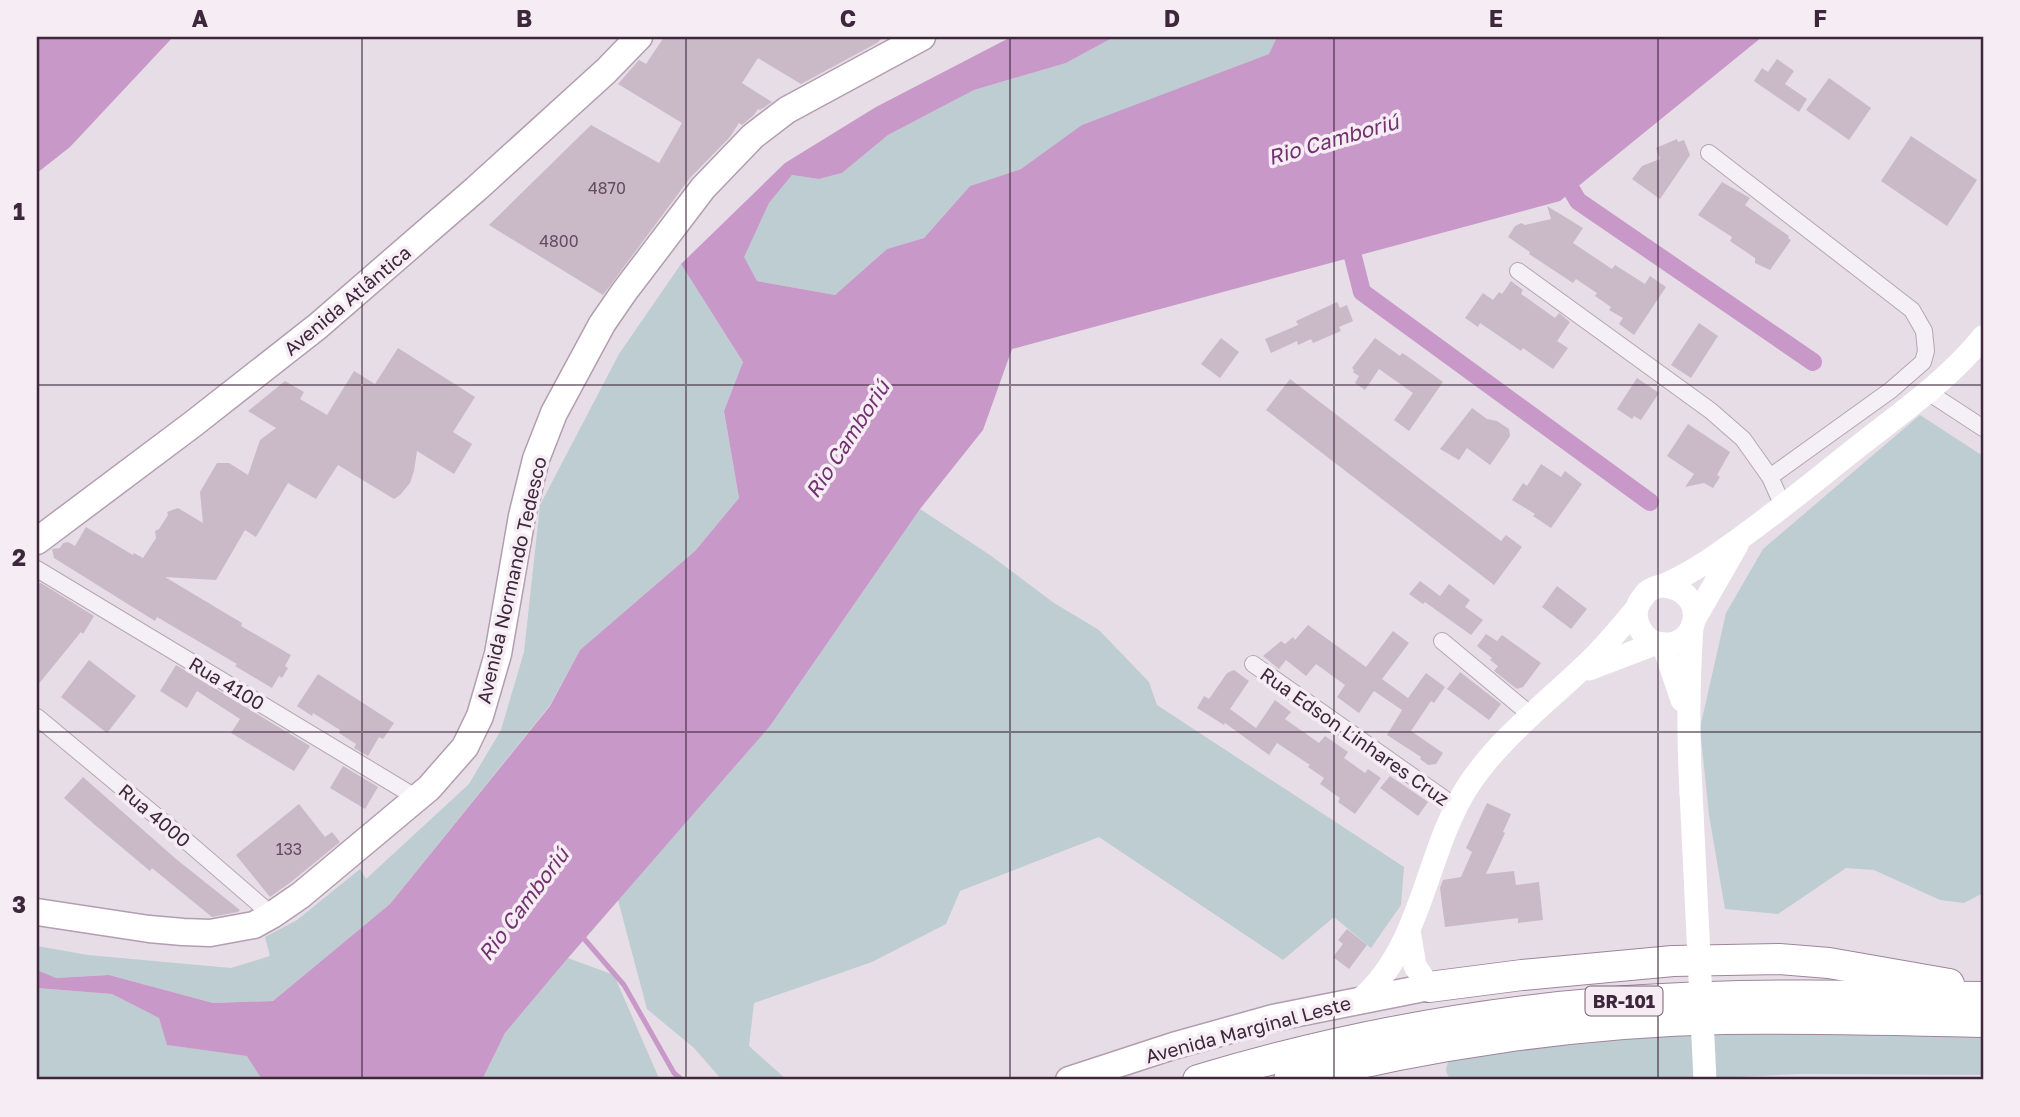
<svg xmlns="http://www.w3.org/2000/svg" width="2020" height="1117" font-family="'Golos Text',sans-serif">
<rect width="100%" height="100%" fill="#e7dde6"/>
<!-- green -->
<g fill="#becdd1">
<path d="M1114,37H1277L1270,54L1083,125L1021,169L970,186L924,238L887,249L835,295L757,281L743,257L769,203L792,175L819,179L842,173L888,135L974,90L1066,63Z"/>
<path d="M681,264L743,362L724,411L739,498L695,551L580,650L550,705L390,904L273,1001L213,1003L109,975L56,978L37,970V946L88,955L231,968L270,956L265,937L297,920L360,869L366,879L469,784L501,730L524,652L540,505L619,354Z"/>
<path d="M1920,415L1983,456V893L1964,903L1940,900L1874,870L1846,868L1778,914L1725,909L1709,815L1700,728L1726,613L1763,549Z"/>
<path d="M920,509L990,555L1054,603L1099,630L1149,682L1157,705L1404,867L1401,905L1371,948L1334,917L1283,960L1099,837L960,891L946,924L872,962L754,1003L749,1046L787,1080H722L694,1048L647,1009L618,900L770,726Z"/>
<path d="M568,958L614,975L658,1076L663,1080H482L505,1033Z"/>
<path d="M37,988L112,994L159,1018L168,1045L248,1056L261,1078L260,1080H37Z"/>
<path d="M1983,1032V1075L1801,1074L1675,1080H1453C1444,1074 1445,1067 1450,1059L1546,1041L1709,1033Z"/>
</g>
<!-- water -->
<g fill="#c798c8">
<path d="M37,37H173L70,147L37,173Z"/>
<path d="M1011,37H1114L1066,63L974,90L888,135L842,173L819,179L792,175L769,203L744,257L757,281L835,295L887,249L924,238L970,186L1021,169L1082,125L1269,54L1277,37H1762L1560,201L1012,349L983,430L920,509L770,726L568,958L505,1033L482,1080H260L261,1078L247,1056L167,1045L159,1018L112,994L37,988V970L56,978L109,975L213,1003L273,1001L390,904L550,706L580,650L695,551L739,498L724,411L743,362L681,264L785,163L876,107Z"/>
</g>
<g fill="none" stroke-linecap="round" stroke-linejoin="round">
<!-- stream -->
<path stroke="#c798c8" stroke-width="5" d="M580,934L624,985L674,1073L682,1080"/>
<!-- canal -->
<g stroke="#c798c8" stroke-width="18">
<path d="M1561,172L1578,201L1813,362"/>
<path d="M1347,233L1362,292L1650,502"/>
</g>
</g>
<!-- building -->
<g fill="#cabac8">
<path d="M664,37H883L877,43L801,84L758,58L742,83L772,102L760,110L758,109L754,115L742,125L739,123L730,137L690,178L603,295L489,225L591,125L659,163L682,123L618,84L639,60L646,64Z"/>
<path d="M1777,59L1794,71L1785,84L1807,99L1799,112L1754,81L1762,68L1768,72Z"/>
<path d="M1829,78L1871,108L1849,140L1806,110Z"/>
<path d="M1911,136L1977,180L1947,226L1881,181Z"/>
<path d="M1677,139L1678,142L1684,140L1690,155L1660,199L1632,179L1642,166L1660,159L1656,148Z"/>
<path d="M1722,182L1750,198L1745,205L1789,236L1788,238L1791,240L1770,270L1755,263V258L1730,241L1732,237L1698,215Z"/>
<path d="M1547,206L1583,228L1573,243L1612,269L1615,265L1645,284L1650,276L1666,287L1634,335L1619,324L1623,318L1609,310L1611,307L1595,296L1597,293L1576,279L1573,283L1529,254L1530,252L1508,237L1515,226L1521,223L1525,225L1551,219Z"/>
<path d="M1511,281L1523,290L1521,294L1555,318L1559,313L1570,322L1557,341L1568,348L1553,369L1523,348L1521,351L1480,323L1478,327L1465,318L1483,293L1493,300L1499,292L1502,294Z"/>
<path d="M1337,302L1340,308L1347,305L1353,321L1339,327L1341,331L1313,343L1311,339L1298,345L1297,341L1271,353L1265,339L1298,325L1296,321Z"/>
<path d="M1699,323L1718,336L1691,378L1671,365Z"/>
<path d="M1221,338L1239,352L1220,378L1201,364Z"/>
<path d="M1375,338L1400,356L1402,353L1407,356L1443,382L1409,431L1394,420L1413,393L1379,369L1365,390L1355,383L1359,376L1353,372L1354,370L1352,368Z"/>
<path d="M398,348L475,397L453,432L472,444L454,474L417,451L414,471L410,483L400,495L394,499L338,465L316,499L288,483L256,537L245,530L216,580L165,577L242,623L241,626L291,655L285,666L288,668L282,678L279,676L272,688L235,666L237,664L157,617L155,621L54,558L52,549L60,548L63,543L68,542L75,546L86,527L133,555L134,553L143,558L156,538L155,531L159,529L168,515L167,512L178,508L203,523L200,492L217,463H229L248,475L260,440L276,428L248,411L285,381L304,392L300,399L327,415L354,371L375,384Z"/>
<path d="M1637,378L1659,393L1641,420L1634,416L1632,419L1617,409Z"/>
<path d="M1290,379L1501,541L1506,535L1522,547L1494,585L1266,410Z"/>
<path d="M1472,408L1487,419L1497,421L1509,429L1510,436L1490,465L1467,448L1459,460L1440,449Z"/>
<path d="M1688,424L1730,452L1717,475L1720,477L1713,488L1704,483L1685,487L1694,474L1667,456Z"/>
<path d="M1541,464L1561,477L1565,471L1582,484L1551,528L1533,516L1535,514L1512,500L1523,483L1527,486Z"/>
<path d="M1420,581L1440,596L1449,584L1470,600L1465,607L1483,620L1471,635L1425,602L1423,604L1409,594Z"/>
<path d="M41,583L94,616L83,634L81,632L37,686V584Z"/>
<path d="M1557,586L1587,609L1571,629L1542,607Z"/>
<path d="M1308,625L1366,667L1393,631L1409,643L1382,679L1408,698L1426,673L1445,687L1434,703L1431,701L1411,731L1443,753L1436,764L1428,765L1420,759L1421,757L1387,735L1402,710L1374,691L1359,713L1337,697L1345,685L1316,664L1306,676L1286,660L1279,669L1263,656L1281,641L1285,644L1293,637L1295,640Z"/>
<path d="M1486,634L1497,641L1502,635L1541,663L1523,687L1517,689L1494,671L1498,666L1490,660L1492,658L1477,646Z"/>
<path d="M89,660L136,696L107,733L61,697Z"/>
<path d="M176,665L310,746L294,771L231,733L240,719L197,691L187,708L160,691Z"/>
<path d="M1234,670L1249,681L1230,709L1256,728L1275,700L1291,712L1285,719L1319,743L1325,736L1348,752L1344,758L1365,773L1368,769L1381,778L1355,814L1338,802L1340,798L1320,784L1324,778L1308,767L1310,765L1277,743L1269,755L1225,723L1224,725L1197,708L1204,696L1209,699L1227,673Z"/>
<path d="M1460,672L1501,704L1489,720L1447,689Z"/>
<path d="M318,674L394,723L383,739L379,737L368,756L354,748L356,744L339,733L340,730L313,713L312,716L297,706Z"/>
<path d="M343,766L378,787L365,809L330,788Z"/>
<path d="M1390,776L1428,802L1418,816L1380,788Z"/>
<path d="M83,777L176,859L240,910L238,912L212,917L152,868L150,871L95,825L64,798Z"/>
<path d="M1487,803L1511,814L1503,832L1505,833L1486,874L1514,871L1516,885L1539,882L1543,920L1518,923V918L1445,927L1440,888L1443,880L1461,877L1472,852L1466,848Z"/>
<path d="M299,804L325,837L332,832L340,842L291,882L270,897L236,855Z"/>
<path d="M1347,929L1367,945L1349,969L1333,957L1343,944L1338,940Z"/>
</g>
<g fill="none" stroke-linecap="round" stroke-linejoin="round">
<!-- minor casing -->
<g stroke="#b4a6b3" stroke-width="18">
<g id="minor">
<path d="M1709,153L1912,310L1924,331L1926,351L1923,362L1891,390L1770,477"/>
<path d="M1518,271L1711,411L1743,439L1770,477L1783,506"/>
<path d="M1928,392L1983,428"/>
<path d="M37,569L417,798"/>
<path d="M1442,641L1531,715"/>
<path d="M1253,664L1456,807"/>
<path d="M37,717L191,845L272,915"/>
</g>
</g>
<!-- primary casing -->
<g stroke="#b39db1" stroke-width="29">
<g id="primary">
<path d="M37,541L193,424L318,326L476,189L606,71L639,37"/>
<path d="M37,912L149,929L183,932L210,933L254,925L272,915L301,895L429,788L465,747L480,716L498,654L522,516L536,459L554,413L602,324L624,292L703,188L753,136L787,110L922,37"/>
<path d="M1069,1080L1173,1046L1273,1018L1429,987"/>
</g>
</g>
<!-- motorway casing -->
<g stroke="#9e859c" stroke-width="32">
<g id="motorway">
<path d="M1429,987L1522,975L1673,961L1779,959L1829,963L1949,984"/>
<path d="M1198,1080C1328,1041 1466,1014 1603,1003C1729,992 1856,996 1983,997"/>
<path d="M1289,1080C1427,1044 1581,1022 1724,1019C1810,1018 1897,1020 1983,1022"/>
</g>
</g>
<!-- minor -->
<use href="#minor" stroke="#f5f0f5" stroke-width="16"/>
<!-- secondary -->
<g stroke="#fff" stroke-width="23">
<path d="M1664,586C1709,591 1700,647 1663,644C1642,643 1630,618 1640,601C1641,600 1646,593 1647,592C1653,587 1660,587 1666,584C1687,575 1707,562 1725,549C1773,516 1818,478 1864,442C1905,410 1950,378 1983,337"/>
<path d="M1694,620L1737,545"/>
<path d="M1663,644L1682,700"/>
<path d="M1589,669L1657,643"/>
<path d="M1691,792C1688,736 1688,683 1692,627"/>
<path d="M1409,931L1415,966L1429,987"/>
<path d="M1361,999C1423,945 1425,853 1468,786C1500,737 1549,701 1591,660C1607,644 1622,626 1637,608"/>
</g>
<!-- primary -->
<use href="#primary" stroke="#fff" stroke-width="26"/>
<!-- motorway -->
<use href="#motorway" stroke="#fff" stroke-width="30"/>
<!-- secondary-bridge -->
<path stroke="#fff" stroke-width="23" d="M1691,792L1705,1080"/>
</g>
<!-- grid -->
<path fill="none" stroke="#3e273b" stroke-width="2" stroke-opacity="0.55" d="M362,37V1080M686,37V1080M1010,37V1080M1334,37V1080M1658,37V1080M37,385H1983M37,732H1983"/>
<g text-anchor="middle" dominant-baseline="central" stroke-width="7" stroke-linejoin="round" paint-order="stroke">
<!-- number labels -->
<g font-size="16" fill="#614c5e">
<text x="607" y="188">4870</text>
<text x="559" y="241">4800</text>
<text x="289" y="849">133</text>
</g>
<!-- shield labels -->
<rect fill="#f5ecf4" stroke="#756272" stroke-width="2" x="1585.5" y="986.5" width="77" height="29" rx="5"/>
<g font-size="18" font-weight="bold" fill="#3e273b">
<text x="1624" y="1001">BR-101</text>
</g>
<!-- street labels -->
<g font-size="19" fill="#3e273b" stroke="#f5ecf4">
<text transform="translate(347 300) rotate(-40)">Avenida Atlântica</text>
<text transform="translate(511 580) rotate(-77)">Avenida Normando Tedesco</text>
<text transform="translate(227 683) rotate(31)">Rua 4100</text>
<text transform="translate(1355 736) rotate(35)">Rua Edson Linhares Cruz</text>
<text transform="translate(155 815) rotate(40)">Rua 4000</text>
<text transform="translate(1248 1029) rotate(-15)">Avenida Marginal Leste</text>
</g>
<!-- water labels -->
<g font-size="21" font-style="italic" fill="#71316f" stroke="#f5ecf4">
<text transform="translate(1333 139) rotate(-16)">Rio Camboriú</text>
<text transform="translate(847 439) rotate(-57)">Rio Camboriú</text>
<text transform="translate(523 904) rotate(-53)">Rio Camboriú</text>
</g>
</g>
<!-- border -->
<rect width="2020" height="1117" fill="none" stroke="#f5ecf4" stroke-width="77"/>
<rect x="38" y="38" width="1944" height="1040" fill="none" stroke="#3e273b" stroke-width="2.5"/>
<g font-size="23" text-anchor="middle" font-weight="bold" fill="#3e273b">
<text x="200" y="27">A</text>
<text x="524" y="27">B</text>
<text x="848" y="27">C</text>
<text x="1172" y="27">D</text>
<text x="1496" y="27">E</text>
<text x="1820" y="27">F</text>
<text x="19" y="220">1</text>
<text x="19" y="566">2</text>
<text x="19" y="913">3</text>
</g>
</svg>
